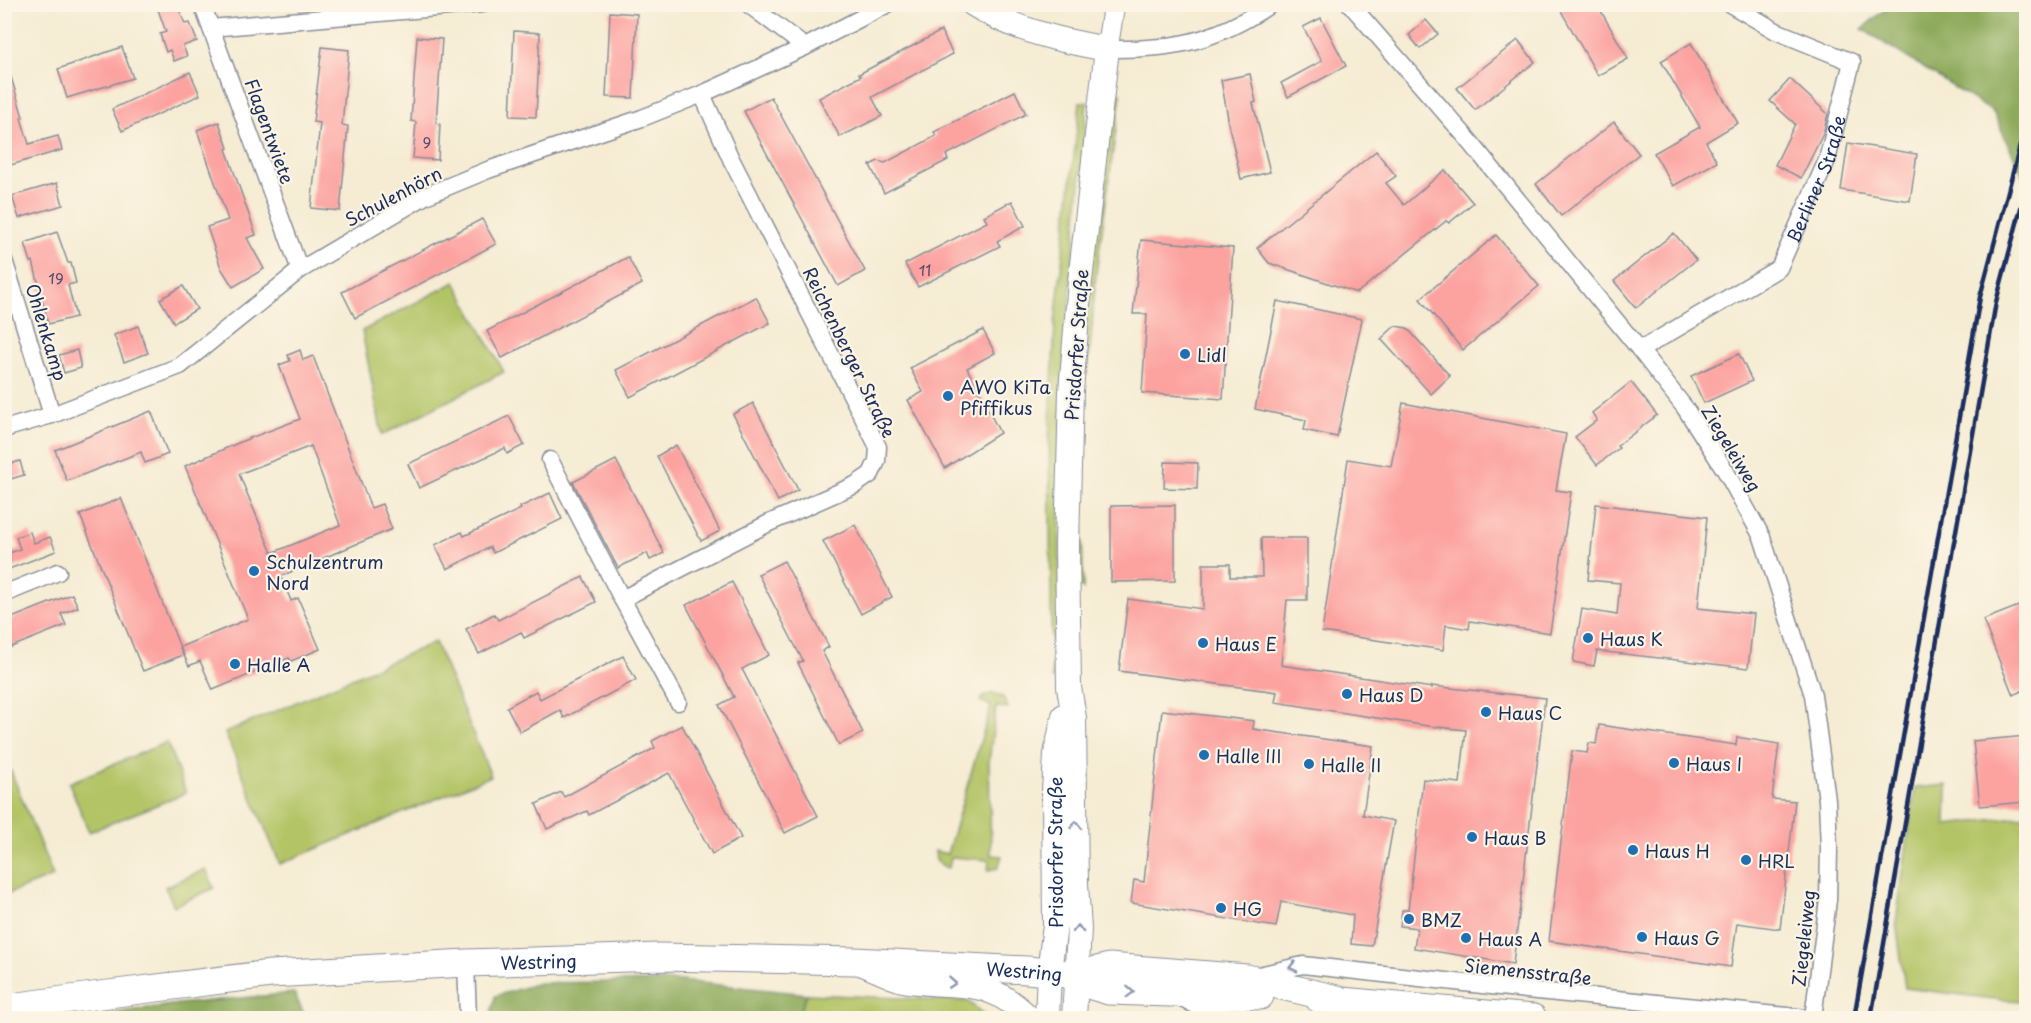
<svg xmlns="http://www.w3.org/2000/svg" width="2031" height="1023" font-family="'Playpen Sans',sans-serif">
<rect width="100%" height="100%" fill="#fcf5e5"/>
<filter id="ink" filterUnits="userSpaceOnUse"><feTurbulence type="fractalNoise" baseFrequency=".0167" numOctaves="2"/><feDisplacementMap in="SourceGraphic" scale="12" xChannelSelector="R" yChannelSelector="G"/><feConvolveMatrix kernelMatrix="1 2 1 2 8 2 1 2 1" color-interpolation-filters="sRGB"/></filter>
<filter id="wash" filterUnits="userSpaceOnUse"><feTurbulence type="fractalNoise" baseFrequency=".008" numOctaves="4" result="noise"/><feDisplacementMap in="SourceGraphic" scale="24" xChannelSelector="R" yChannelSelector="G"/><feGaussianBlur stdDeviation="1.35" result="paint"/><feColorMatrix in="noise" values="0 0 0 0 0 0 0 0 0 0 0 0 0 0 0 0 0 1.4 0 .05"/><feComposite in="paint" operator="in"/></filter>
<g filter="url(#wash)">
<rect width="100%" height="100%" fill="#f5ecd3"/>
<!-- green -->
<g fill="#b3c466" stroke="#677a62" stroke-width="1.5">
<path d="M1116,92L1121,93L1096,273L1088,374L1083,373L1087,273Z"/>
<path d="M1080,102H1087L1062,391L1058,678L1052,679L1049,444L1055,323Z"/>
<path d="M455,282L504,372L382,435L362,331Z"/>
<path d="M1083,417L1082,519L1083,589L1076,583L1077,423Z"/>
<path d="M435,642L491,776L280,864L225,733Z"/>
<path d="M993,693L1003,697L1008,708L996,707L989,762L991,855L1002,856L998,868L988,870L989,860L951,857L949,868L945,867L936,861L935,851L947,854L991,706L980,701L983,697Z"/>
<path d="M167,742L186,793L89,832L69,783Z"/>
<path d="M10,769L53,876L5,895L4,771Z"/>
<path d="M1947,785L1946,825L2026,816V1001L2003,1000L1905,988L1896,922L1915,788Z"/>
<path d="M206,869L214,888L174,906L165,887Z"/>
<path d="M807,994L968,1001L987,1018H797Z"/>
</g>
<!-- forest -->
<g fill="#8eaa5b" stroke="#546c5c" stroke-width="1.5">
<path d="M1891,4L2026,5V182L1993,112L1862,29Z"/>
<path d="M681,981L807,994L797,1018H490L495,996L539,983Z"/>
<path d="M294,993L306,1018H77L178,1004Z"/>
</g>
<g id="blocks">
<!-- building -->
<g fill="#fca3a0" fill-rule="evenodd">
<path d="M156,4H177L185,24L190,23L197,41L183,46L187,56L174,61L170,50L166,52L160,34L166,32Z"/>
<path d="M1569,4H1597L1628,59L1598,76L1560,9Z"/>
<path d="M610,12L637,14L633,98L606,97Z"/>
<path d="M1321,18L1346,66L1288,97L1281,83L1322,61L1303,27Z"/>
<path d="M1426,20L1438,34L1420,49L1409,35Z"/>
<path d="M514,31L540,33L536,117L510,116Z"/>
<path d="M941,31L953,54L872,97L882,116L840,137L819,98L861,76L859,74Z"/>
<path d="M417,37L442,39L436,123L440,124L438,160L413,158L416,122L411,121Z"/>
<path d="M1518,40L1535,62L1475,110L1457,88Z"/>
<path d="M1691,43L1738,123L1706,142L1717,162L1673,186L1654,153L1700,127L1661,61Z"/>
<path d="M122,47L133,78L67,98L58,69Z"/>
<path d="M322,47L349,50L342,125L348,126L340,211L311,208L320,123L313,122Z"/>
<path d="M4,67H8L23,117L21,118L29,144L58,136L62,150L4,167Z"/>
<path d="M190,72L200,95L122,131L112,109Z"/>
<path d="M1250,74L1256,102L1253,103L1270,172L1241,179L1227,118H1228L1221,80Z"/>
<path d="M1790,79L1828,114L1823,134L1801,178L1775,165L1795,124L1770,101Z"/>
<path d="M1015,91L1026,114L946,155L948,160L884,193L870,165L878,161L885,163L936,136L934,132Z"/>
<path d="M771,97L865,271L838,286L744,111Z"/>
<path d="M219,122L228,148L226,149L256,235L247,238L264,269L233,287L221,268L207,227L228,220L197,130Z"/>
<path d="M1614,122L1639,154L1561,216L1536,184Z"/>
<path d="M1848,143L1917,154L1910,201L1841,190Z"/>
<path d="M1376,151L1396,176L1386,183L1404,205L1445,170L1473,203L1449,223L1446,221L1357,293L1269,263L1257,248Z"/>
<path d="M57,183L63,205L19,218L12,196Z"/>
<path d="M1012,201L1025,226L997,241L1000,246L918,287L905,264L987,222L984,216Z"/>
<path d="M482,219L496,244L355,318L342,292Z"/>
<path d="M57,232L68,263H71L76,283L68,285L76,317L48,324L33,261L31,262L25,243Z"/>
<path d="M1674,233L1696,260L1636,308L1614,281Z"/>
<path d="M1496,235L1539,286L1463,350L1420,299Z"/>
<path d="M1141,240L1233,248L1223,399L1142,393L1147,314H1133Z"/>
<path d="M628,257L642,284L502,358L487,331Z"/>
<path d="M183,286L197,309L174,323L160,299Z"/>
<path d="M756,297L770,323L630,397L616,370Z"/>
<path d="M1277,301L1362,319L1337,437L1304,430L1306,420L1255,409Z"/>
<path d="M138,326L148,353L124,362L114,335Z"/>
<path d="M1395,326L1407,328L1450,376L1431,394L1381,339Z"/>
<path d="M983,330L995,353L967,368L1000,433L945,468L908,400L923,392L910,368Z"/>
<path d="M77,350L81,368L64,373L59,355Z"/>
<path d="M300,350L303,360L313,356L371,508L382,504L392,529L281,576L291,601L298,598L320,649L291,661L289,658L213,690L200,661L189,666L180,647L248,619L185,466L245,440L300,419L279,365L290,361L288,355ZM311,446L340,525L272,553L239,474Z"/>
<path d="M1739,354L1752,381L1704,403L1691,376Z"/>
<path d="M1631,382L1657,415L1617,446L1619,448L1597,465L1575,437L1597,420L1592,413Z"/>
<path d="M753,403L798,490L778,501L733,414Z"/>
<path d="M1403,403L1566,434L1556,490L1571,492L1550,633L1470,621L1469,629L1446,625L1443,650L1322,632L1348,459L1391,466Z"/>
<path d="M151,411L168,454L145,463L141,452L67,481L55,450Z"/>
<path d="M509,416L524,445L507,454L505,448L419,488L408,464Z"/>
<path d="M676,445L720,531L701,541L657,456Z"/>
<path d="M616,460L664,553L650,560L647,553L618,568L573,482Z"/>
<path d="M20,461L24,475L4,481V466Z"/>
<path d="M1165,462L1198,463L1197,489L1164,488Z"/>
<path d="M550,493L562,519L493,553L490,547L447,569L435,545L462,532L464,536L521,509L520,507Z"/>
<path d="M121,498L183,655L143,671L80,515Z"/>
<path d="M1596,504L1707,517L1698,608L1754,614L1748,668L1597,651L1594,666L1573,662L1582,609L1617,615L1620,583L1588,580Z"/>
<path d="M1175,505V581L1111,582V506Z"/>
<path d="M855,525L892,597L861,614L823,541Z"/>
<path d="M30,532L34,543L50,537L56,551L4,571V555L20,549L16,537Z"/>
<path d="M1261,538H1307V600H1287L1281,665L1432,688V686L1545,698L1513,964L1414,948L1417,928L1400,926L1402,910H1408L1423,779L1460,783L1466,730L1428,726L1275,702L1277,692L1119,671L1128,599L1203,609V564H1230V577H1262Z"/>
<path d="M784,561L829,647L822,651L863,733L839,745L798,663L803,661L758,574Z"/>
<path d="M583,577L596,602L524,638L521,632L479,654L466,629L494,614L498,620Z"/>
<path d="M732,582L769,655L742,669L818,816L785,833L719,705L734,697L686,605Z"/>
<path d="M72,594L78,607L61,614L66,625L4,650V621Z"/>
<path d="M2026,603V689L2013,695L1983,620Z"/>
<path d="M623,656L636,680L564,718L560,710L520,732L507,707L536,691L540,699Z"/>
<path d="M1162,710L1254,721L1253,729L1373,746L1363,815L1394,821L1372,946L1351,944L1353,915L1281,902L1276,927L1131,903L1134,880L1144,882Z"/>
<path d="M682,725L741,838L712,854L669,773L589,815L587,811L547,829L536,804L561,792L564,797L655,748L652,741Z"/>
<path d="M1599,725L1736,745L1737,737L1779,744L1772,799L1795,801L1780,929L1737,923L1731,967L1549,941L1572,751L1587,753L1589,743L1596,744Z"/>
<path d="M2026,736V802L1980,806L1973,741Z"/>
</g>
</g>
</g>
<g filter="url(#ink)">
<use href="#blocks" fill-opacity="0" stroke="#888e98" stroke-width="1.5"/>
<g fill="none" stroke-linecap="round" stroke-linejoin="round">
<!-- minor casing -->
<g stroke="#888e98" stroke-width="19">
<g id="minor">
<path d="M202,4L300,270"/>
<path d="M748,4L805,47"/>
<path d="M1350,4L1467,138L1640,350L1685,408L1725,470L1762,537L1813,695L1827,800L1829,848L1828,900L1813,1018"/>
<path d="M211,28L482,4"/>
<path d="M1107,49C1173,50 1215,42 1271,4"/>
<path d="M4,260L52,415"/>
<path id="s1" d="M1640,350L1779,268L1827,160L1852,62L1776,31L1730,4"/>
<path d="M4,429L52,415L180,366L300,270L425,196L488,170L642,118L702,94L805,47L888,4"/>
<path d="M550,460L622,599"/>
<path d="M4,594L58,572"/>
<path d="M678,702L622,599L769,523L855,485L871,474L877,461L878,447L731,159L702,94"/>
<path d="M466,963L468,1018"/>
<path d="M1254,976L1303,965L1527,990L1807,1018"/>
<path d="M1180,996C1200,1010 1216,1015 1240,1018"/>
</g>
</g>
<!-- tertiary casing -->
<g stroke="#888e98" stroke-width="23">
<path id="tertiary" d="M1107,49L1114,4"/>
</g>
<!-- secondary casing -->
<g stroke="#888e98" stroke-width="26">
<g id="secondary">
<path d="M973,4C1013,30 1062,41 1107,49L1080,281L1071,391L1067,545L1069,687L1074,718L1076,884L1079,929L1074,1018"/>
<path d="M863,964C876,969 890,977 903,980C958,990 984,973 1029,1018"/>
<path id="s2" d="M1047,1018L1049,972L1055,926L1054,792L1056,754L1064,716"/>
</g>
</g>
<!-- primary casing -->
<g stroke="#888e98" stroke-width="29">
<g id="primary">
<path d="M1076,975L1092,986L1109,991L1260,996"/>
<path d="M1319,999L1533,1018"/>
<path id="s3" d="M4,1008L100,995L271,974L466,963L660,957L855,961L1027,970L1076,975L1109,967L1247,978L1337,999"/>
</g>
</g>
<!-- minor -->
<use href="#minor" stroke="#fff" stroke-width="16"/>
<!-- tertiary -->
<use href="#tertiary" stroke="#fff" stroke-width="21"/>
<!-- secondary -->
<use href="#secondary" stroke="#fff" stroke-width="24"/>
<!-- primary -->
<use href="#primary" stroke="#fff" stroke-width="27"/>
<!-- rail -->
<g stroke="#1b2f5e" stroke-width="4.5">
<path d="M1854,1018L1980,297L2026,123"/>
<path d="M1871,1018L1996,302L2026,189"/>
</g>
</g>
<!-- one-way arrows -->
<defs><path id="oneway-chevron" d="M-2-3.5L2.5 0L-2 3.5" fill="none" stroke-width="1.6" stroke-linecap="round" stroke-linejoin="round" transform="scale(1.5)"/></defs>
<g stroke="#8d97ae">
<use href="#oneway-chevron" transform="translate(1076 825) rotate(-91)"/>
<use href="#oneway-chevron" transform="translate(1078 929) rotate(-89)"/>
<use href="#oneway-chevron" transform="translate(1293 967) rotate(167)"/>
<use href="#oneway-chevron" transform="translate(952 983) rotate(4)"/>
<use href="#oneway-chevron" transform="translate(1130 992) rotate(2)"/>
</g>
</g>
<!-- markers -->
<g fill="#1f6fb2" stroke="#fcf5e5" stroke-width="2">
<circle cx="1185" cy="354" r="6"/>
<circle cx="948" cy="396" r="6"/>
<circle cx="254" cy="571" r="6"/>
<circle cx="1588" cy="638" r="6"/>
<circle cx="1203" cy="643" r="6"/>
<circle cx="235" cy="664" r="6"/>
<circle cx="1347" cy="694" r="6"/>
<circle cx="1486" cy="712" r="6"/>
<circle cx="1204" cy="755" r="6"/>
<circle cx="1674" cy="763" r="6"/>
<circle cx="1309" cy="764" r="6"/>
<circle cx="1472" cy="837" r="6"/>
<circle cx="1633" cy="850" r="6"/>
<circle cx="1746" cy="860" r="6"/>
<circle cx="1221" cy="908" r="6"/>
<circle cx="1409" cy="919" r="6"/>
<circle cx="1642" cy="937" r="6"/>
<circle cx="1466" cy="938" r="6"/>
</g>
<g text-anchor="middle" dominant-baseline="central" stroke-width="4.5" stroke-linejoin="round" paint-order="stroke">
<!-- number labels -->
<g font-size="15" fill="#534c6e">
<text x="427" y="141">9</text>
<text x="925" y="269">11</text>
<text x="56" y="277">19</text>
</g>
<!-- street labels -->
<g font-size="18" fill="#1b2f5e" stroke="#fcf5e5">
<text transform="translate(270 131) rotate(70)">Flagentwiete</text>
<text stroke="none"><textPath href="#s1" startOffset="258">Berliner Straße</textPath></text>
<text transform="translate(393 196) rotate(-28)">Schulenhörn</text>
<text transform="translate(47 332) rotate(73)">Ohlenkamp</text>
<text transform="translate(1076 345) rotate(-86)">Prisdorfer Straße</text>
<text transform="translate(850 352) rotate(64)">Reichenberger Straße</text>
<text transform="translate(1732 448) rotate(59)">Ziegeleiweg</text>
<text stroke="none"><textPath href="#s2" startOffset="166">Prisdorfer Straße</textPath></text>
<text transform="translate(1803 938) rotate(-84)">Ziegeleiweg</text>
<text stroke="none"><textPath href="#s3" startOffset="537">Westring</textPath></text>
<text stroke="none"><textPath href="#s3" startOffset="1023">Westring</textPath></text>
<text transform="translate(1528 971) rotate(6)">Siemensstraße</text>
</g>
<!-- poi labels -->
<g font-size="18" fill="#1b2f5e" stroke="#fcf5e5" text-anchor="start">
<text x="1197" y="354">Lidl</text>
<text x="960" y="386">AWO KiTa<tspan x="960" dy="21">Pfiffikus</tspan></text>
<text x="266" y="561">Schulzentrum<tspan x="266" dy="21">Nord</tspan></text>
<text x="1600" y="638">Haus K</text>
<text x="1215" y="643">Haus E</text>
<text x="247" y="664">Halle A</text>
<text x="1359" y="694">Haus D</text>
<text x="1498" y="712">Haus C</text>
<text x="1216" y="755">Halle III</text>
<text x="1686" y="763">Haus I</text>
<text x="1321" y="764">Halle II</text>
<text x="1484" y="837">Haus B</text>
<text x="1645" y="850">Haus H</text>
<text x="1758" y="860">HRL</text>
<text x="1233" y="908">HG</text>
<text x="1421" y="919">BMZ</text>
<text x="1654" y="937">Haus G</text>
<text x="1478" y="938">Haus A</text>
</g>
</g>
<!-- margin -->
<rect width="2031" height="1023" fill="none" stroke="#fcf5e5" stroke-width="24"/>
</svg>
